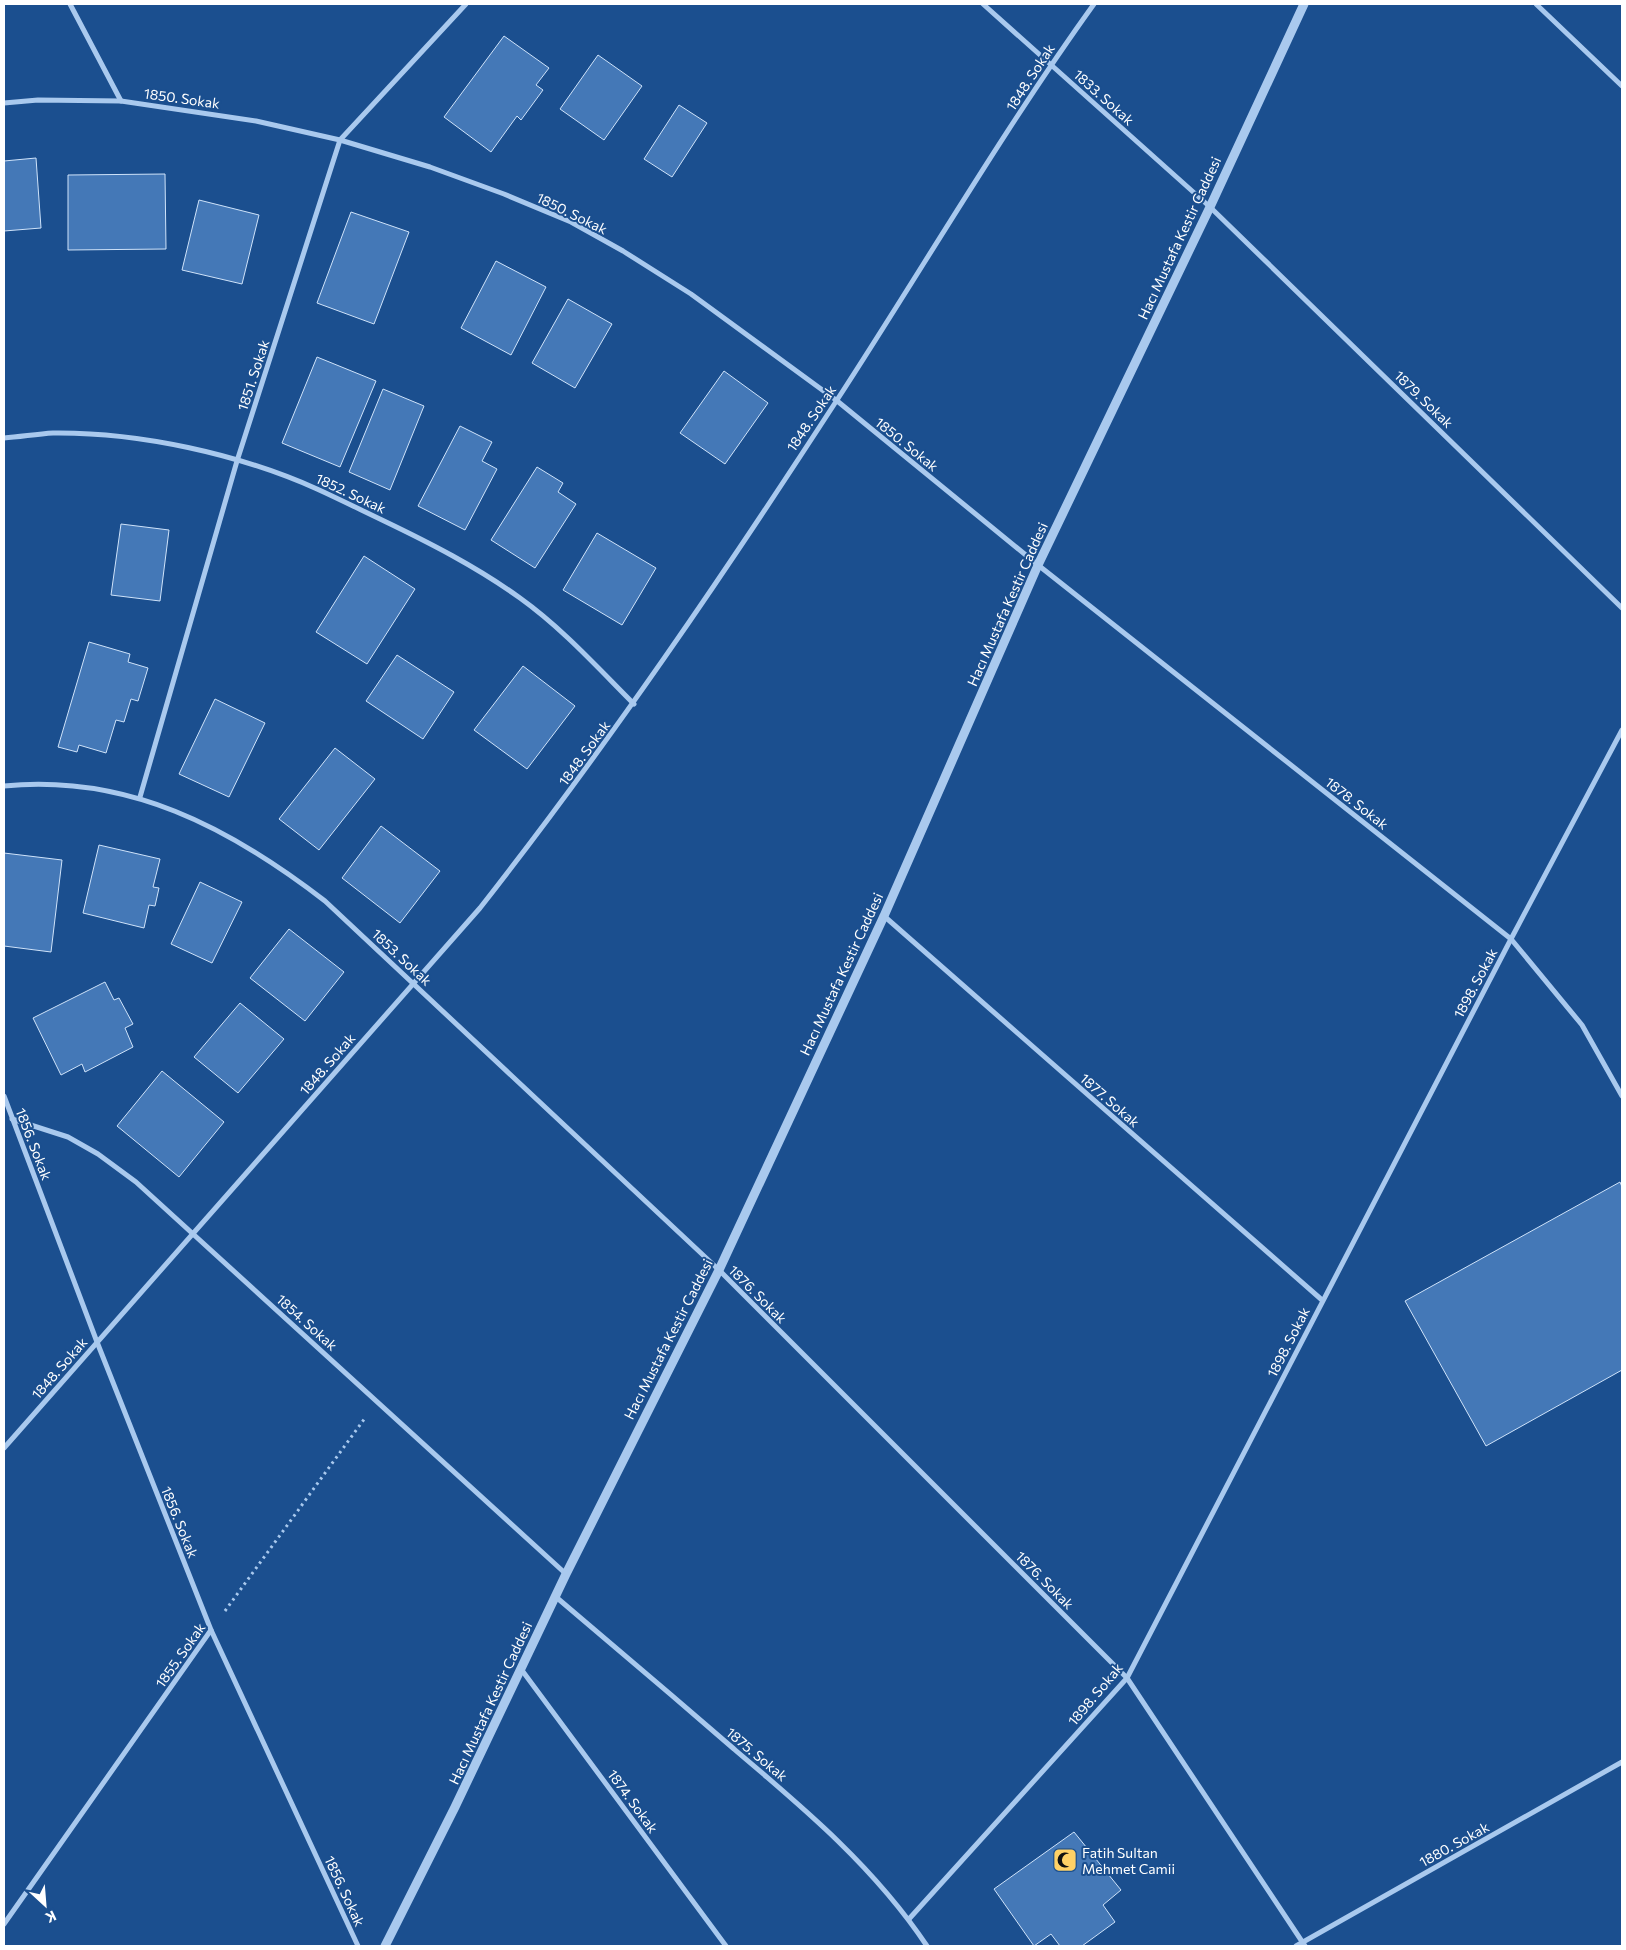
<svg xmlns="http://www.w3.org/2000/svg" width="1626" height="1950" font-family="Commissioner,sans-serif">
<rect width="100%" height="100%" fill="#1b4f8f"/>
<!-- building -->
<g fill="#4478b7" stroke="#cfe3fa">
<path d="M504,36L549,68L536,85L543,90L521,120L517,116L491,152L444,117Z"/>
<path d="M598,55L642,86L604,140L560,109Z"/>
<path d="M679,105L707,123L672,177L644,159Z"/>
<path d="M36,158L41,228L4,231V161Z"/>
<path d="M165,174L166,249L68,250V175Z"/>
<path d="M199,200L259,215L242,284L182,270Z"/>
<path d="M351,212L409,232L374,324L317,303Z"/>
<path d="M496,261L546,287L511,355L461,328Z"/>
<path d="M568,299L612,324L575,388L532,363Z"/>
<path d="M317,357L376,381L340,467L282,443Z"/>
<path d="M724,371L768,403L725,464L680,433Z"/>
<path d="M383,389L424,406L390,490L349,472Z"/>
<path d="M460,426L492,442L482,461L497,469L465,530L418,506Z"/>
<path d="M537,467L563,483L558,492L576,504L535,568L491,540Z"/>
<path d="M121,524L169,530L160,601L111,595Z"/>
<path d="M597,533L656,568L622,625L563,590Z"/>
<path d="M364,556L415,589L367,664L316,632Z"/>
<path d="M89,642L130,654L128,662L148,668L138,701L131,699L124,722L116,720L106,753L79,745L77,752L58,747Z"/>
<path d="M397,655L454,692L423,739L366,701Z"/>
<path d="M523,666L575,706L527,769L474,730Z"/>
<path d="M215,699L265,723L229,797L179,774Z"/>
<path d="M335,748L375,779L319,850L279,819Z"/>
<path d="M381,826L440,871L400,923L342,878Z"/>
<path d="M99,845L160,859L153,887L159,888L155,906L149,905L144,928L83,913Z"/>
<path d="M4,853L62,860L51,952L4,946Z"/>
<path d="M200,882L242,902L212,963L171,944Z"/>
<path d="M289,929L344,972L305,1021L250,978Z"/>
<path d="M105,982L114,1000L119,998L133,1024L125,1028L133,1047L85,1072L82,1064L61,1075L33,1018Z"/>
<path d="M240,1003L284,1039L238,1093L194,1057Z"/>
<path d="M162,1071L224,1122L179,1177L117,1126Z"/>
<path d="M1620,1182L1622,1187V1370L1486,1446L1405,1301Z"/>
<path d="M1074,1832L1121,1890L1103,1905L1115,1922L1082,1946H1060L1051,1934L1034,1946L994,1889Z"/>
</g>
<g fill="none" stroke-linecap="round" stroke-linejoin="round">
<!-- path -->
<path stroke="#a9c9ee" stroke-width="3" stroke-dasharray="2.5 4" stroke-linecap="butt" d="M225,1611L365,1418"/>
<!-- minor -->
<g stroke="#a9c9ee" stroke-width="5">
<path d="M70,4L121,101"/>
<path d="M983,4L1210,207L1622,608"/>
<path d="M1536,4L1622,86"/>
<path d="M4,103L38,100L121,101L256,121L340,140L430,167L504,194L571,222L623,251L691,294L836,400L1038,565L1511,939L1582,1025L1622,1096"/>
<path d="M4,438C20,437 36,434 53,433C139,432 239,454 317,489C339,499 361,510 382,520C430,543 477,567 520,598C562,628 598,668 634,704"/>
<path d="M4,786C128,774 229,827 325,901L719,1270L1127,1678L1305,1946"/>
<path d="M140,797L237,461L340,140L466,4"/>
<path d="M884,916L1322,1300"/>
<path d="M4,1096L97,1342L211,1630L358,1946"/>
<path d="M12,1119L68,1137L98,1154L136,1182L566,1574"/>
<path d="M4,1448L480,908C608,745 724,574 837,400C923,268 1002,132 1094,4"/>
<path d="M556,1597C615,1647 675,1698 734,1749C805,1809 875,1868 927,1946"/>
<path d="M521,1669L726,1946"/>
<path d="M909,1919L1127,1678L1511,939L1622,730"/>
<path d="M4,1924L211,1630"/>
<path d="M1296,1946L1622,1762"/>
</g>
<!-- tertiary -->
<path stroke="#a9c9ee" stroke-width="9" d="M385,1946L455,1807L566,1574L719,1270L884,916L1038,565L1210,207L1304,4"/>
</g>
<!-- icons -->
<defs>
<g id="mosque-square" transform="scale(1.25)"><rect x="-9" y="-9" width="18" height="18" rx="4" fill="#ffd166" stroke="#1b4f8f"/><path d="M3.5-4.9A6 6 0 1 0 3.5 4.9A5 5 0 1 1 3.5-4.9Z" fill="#111"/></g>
</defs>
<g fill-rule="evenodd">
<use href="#mosque-square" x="1065" y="1860"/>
</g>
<g text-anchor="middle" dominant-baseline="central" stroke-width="4" stroke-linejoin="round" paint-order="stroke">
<!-- street labels -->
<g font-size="14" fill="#fff" stroke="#1b4f8f">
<text transform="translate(1030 77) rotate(-57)">1848. Sokak</text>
<text transform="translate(1104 97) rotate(42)">1833. Sokak</text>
<text transform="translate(182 98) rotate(8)">1850. Sokak</text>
<text transform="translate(572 213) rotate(26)">1850. Sokak</text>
<text transform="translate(1179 238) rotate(-65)">Hacı Mustafa Kestir Caddesi</text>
<text transform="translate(253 375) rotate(-72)">1851. Sokak</text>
<text transform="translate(1424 399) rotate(44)">1879. Sokak</text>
<text transform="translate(811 418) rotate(-56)">1848. Sokak</text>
<text transform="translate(907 444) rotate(39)">1850. Sokak</text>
<text transform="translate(351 493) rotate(25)">1852. Sokak</text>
<text transform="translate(1007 604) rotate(-66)">Hacı Mustafa Kestir Caddesi</text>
<text transform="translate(584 753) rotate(-54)">1848. Sokak</text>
<text transform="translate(1357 803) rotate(38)">1878. Sokak</text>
<text transform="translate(402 957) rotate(43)">1853. Sokak</text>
<text transform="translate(841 974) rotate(-65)">Hacı Mustafa Kestir Caddesi</text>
<text transform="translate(1475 983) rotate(-62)">1898. Sokak</text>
<text transform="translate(327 1064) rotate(-49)">1848. Sokak</text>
<text transform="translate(1110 1100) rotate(41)">1877. Sokak</text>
<text transform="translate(34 1144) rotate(69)">1856. Sokak</text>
<text transform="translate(758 1294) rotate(45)">1876. Sokak</text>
<text transform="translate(307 1322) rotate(42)">1854. Sokak</text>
<text transform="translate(668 1339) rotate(-63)">Hacı Mustafa Kestir Caddesi</text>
<text transform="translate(1288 1342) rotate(-63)">1898. Sokak</text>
<text transform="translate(59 1368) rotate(-49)">1848. Sokak</text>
<text transform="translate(180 1522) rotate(68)">1856. Sokak</text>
<text transform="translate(1045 1580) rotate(45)">1876. Sokak</text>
<text transform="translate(180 1655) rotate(-55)">1855. Sokak</text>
<text transform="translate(1095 1694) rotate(-50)">1898. Sokak</text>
<text transform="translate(490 1703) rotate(-65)">Hacı Mustafa Kestir Caddesi</text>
<text transform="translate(757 1754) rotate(40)">1875. Sokak</text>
<text transform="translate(633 1801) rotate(54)">1874. Sokak</text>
<text transform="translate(1454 1844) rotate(-29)">1880. Sokak</text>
<text transform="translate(345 1891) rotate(65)">1856. Sokak</text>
</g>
<!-- poi labels -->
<g font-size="14" fill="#fff" stroke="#1b4f8f" text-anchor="start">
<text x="1082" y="1852">Fatih Sultan<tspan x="1082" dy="16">Mehmet Camii</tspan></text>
</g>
</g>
<!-- border -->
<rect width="1626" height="1950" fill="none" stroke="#ffffff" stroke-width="10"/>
<!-- north arrow -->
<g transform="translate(45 1905) rotate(154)" stroke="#1b4f8f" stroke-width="4" paint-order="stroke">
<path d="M0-4L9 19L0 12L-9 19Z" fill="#ffffff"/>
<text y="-8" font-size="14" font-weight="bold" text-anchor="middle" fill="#ffffff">K</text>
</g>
</svg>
